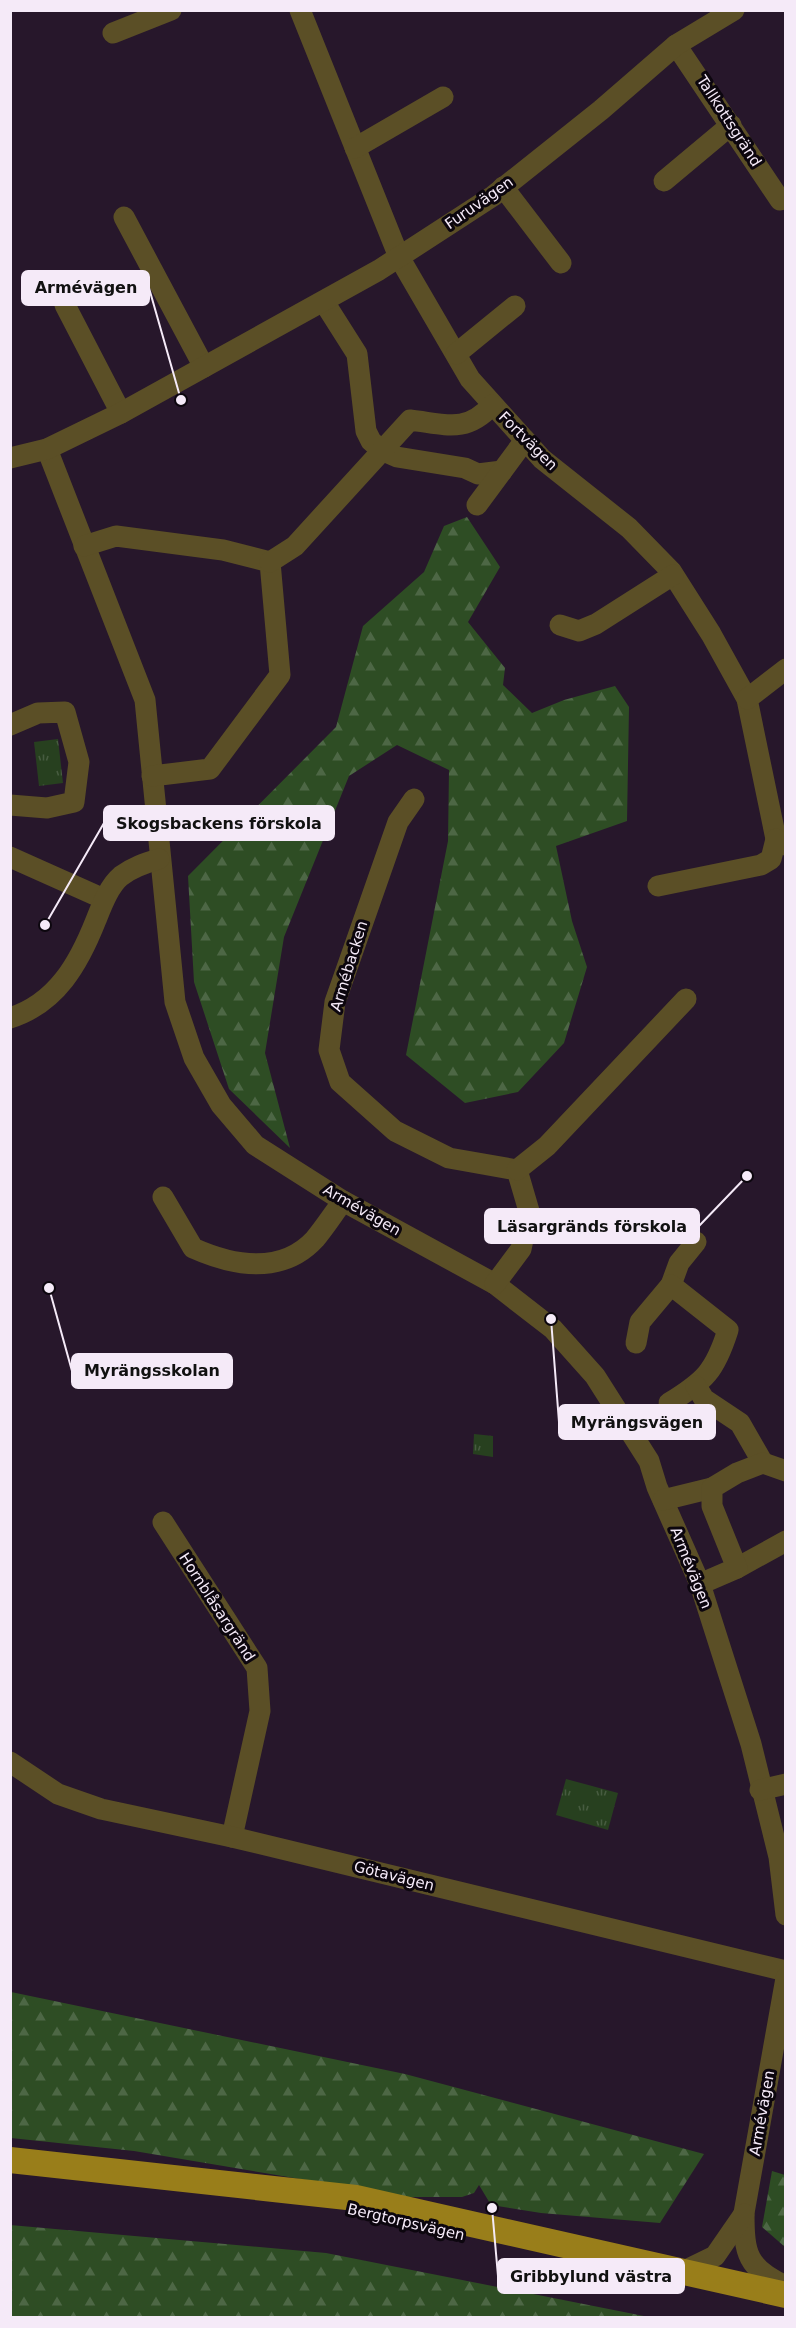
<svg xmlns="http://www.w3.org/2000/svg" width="796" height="2328" font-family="'DejaVu Sans',sans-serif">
<defs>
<pattern id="grass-tufts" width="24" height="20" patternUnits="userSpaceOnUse" patternTransform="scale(1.5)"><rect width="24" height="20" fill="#27401f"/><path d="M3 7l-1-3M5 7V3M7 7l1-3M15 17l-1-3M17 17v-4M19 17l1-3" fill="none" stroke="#475c40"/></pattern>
<pattern id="forest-firs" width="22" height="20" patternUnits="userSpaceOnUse" patternTransform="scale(1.5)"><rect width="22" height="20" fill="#2e4d24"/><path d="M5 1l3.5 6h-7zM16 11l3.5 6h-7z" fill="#4d6745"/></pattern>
</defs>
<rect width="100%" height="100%" fill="#27172b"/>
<!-- grass -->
<g fill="url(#grass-tufts)">
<path d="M58,739L63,783L39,786L34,742Z"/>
<path d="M474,1434L493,1436V1457L473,1454Z"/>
<path d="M566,1779L618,1793L608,1830L556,1815Z"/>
</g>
<!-- forest -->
<g fill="url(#forest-firs)">
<path d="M467,517L500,567L468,622L505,668L503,685L532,713L564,700L615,686L629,707L627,821L556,846L572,921L587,967L564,1043L518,1092L465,1103L406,1055L448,841L449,770L397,745L349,776L284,937L265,1053L290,1148L229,1089L194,982L188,876L336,727L363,626L424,572L444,526Z"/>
<path d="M11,1992L405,2074L704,2154L660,2223L541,2213L491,2205L479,2185L474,2193L462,2197H407L134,2151L11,2138Z"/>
<path d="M772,2171L785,2175V2247L762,2227Z"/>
<path d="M10,2225L326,2253L649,2317H11Z"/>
</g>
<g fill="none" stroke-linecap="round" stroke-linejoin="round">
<!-- minor -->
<g stroke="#5b4f26" stroke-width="21">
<path d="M300,10L399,257L470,379L542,459L629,528L671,571L711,634L747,699L776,839L786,845"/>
<path d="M113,33L171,10"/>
<path d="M676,45L780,200L786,199"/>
<path d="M355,148L443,97"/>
<path d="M664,181L731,125"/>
<path d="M503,187L561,263"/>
<path d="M124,217L204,367"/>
<path d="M324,302L357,354L366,431L371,441L381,450L397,457L465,468L478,474L502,471"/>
<path d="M65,305L121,413"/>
<path d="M456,354L515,306"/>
<path d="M47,449L145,700L175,1002L194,1058L221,1105L255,1145L343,1201L495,1284L553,1329L595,1376L649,1461L657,1487L700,1584L751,1744L779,1857L786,1915"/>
<path d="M10,458L47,449L121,413L379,270L493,196L601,110L676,45L734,10"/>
<path d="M477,505L525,440"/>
<path d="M84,546L116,536L223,550L270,562L280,675L210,769L152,776"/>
<path d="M270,562L295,546L410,420C445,424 466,434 492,405"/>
<path d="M560,625L579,631L596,624L673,575"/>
<path d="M747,699L786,669"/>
<path d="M10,725L38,713L65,712L79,762L74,802L47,808L10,805"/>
<path d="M414,799L398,822L335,1002L329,1050L340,1082L395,1131L449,1158L517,1170L529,1211L521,1249L495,1284"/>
<path d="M10,857L104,899"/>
<path d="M658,886L761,865L771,859L776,839"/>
<path d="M10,1018C57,1003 79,963 96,920C102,905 109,886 121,876C133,867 145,863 159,859"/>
<path d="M517,1170L547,1146L686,999"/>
<path d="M163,1197L193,1248C233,1266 282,1275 315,1239C325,1227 334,1213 343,1201"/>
<path d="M671,1285L679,1263L696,1242"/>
<path d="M636,1343L640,1322L671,1285L728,1330C715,1371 705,1381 669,1403"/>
<path d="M696,1386L704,1399L740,1423L763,1463"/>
<path d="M663,1500L712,1488"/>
<path d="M163,1522L257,1668L260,1711L232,1837"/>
<path d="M737,1568L786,1541"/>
<path d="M700,1584L737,1568L712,1506V1488L737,1473L763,1463L786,1471"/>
<path d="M10,1762L58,1794L101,1809L232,1837L786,1971"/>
<path d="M760,1790L786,1784"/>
<path d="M786,1978L744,2213C744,2254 747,2268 786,2286"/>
<path d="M680,2273L715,2256L744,2214"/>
</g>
<!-- major -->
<path stroke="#997e1a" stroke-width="26" d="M10,2160L356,2198L786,2295"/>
</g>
<g text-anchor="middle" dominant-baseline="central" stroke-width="6" stroke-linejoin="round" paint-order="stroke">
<!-- street labels -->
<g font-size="15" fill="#f5eaf8" stroke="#0c060e">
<text transform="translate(729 121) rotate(57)">Tallkottsgränd</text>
<text transform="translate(479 203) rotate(-35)">Furuvägen</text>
<text transform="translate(528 441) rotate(45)">Fortvägen</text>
<text transform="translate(349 966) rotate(-73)">Armébacken</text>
<text transform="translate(362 1210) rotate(30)">Armévägen</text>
<text transform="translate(691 1568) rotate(68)">Armévägen</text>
<text transform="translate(217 1607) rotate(57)">Hornblåsargränd</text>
<text transform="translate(394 1876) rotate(14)">Götavägen</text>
<text transform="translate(762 2113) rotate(-80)">Armévägen</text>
<text transform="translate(406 2222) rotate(13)">Bergtorpsvägen</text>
</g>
</g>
<!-- callouts -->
<path fill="none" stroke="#f5eaf8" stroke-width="2" d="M181 400L149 288M45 925L104 823M747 1176L699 1226M49 1288L72 1371M551 1319L559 1422M492 2208L498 2276"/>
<g fill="#f5eaf8" stroke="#0c060e" stroke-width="2">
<circle cx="181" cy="400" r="6"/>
<circle cx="45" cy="925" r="6"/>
<circle cx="747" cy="1176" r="6"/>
<circle cx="49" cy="1288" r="6"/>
<circle cx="551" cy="1319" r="6"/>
<circle cx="492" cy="2208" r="6"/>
</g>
<g fill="#f5eaf8" stroke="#f5eaf8" stroke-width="2">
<rect x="22" y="271" width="127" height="34" rx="6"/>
<rect x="104" y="806" width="230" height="34" rx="6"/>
<rect x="485" y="1209" width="214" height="34" rx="6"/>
<rect x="72" y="1354" width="160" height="34" rx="6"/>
<rect x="559" y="1405" width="156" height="34" rx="6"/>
<rect x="498" y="2259" width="186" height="34" rx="6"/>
</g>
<g font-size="16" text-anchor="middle" font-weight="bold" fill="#111">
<text x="86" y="293">Armévägen</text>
<text x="219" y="829">Skogsbackens förskola</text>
<text x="592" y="1232">Läsargränds förskola</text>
<text x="152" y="1376">Myrängsskolan</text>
<text x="637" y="1428">Myrängsvägen</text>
<text x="591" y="2282">Gribbylund västra</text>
</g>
<!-- border -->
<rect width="796" height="2328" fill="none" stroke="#f5eaf8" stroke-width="24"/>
</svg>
